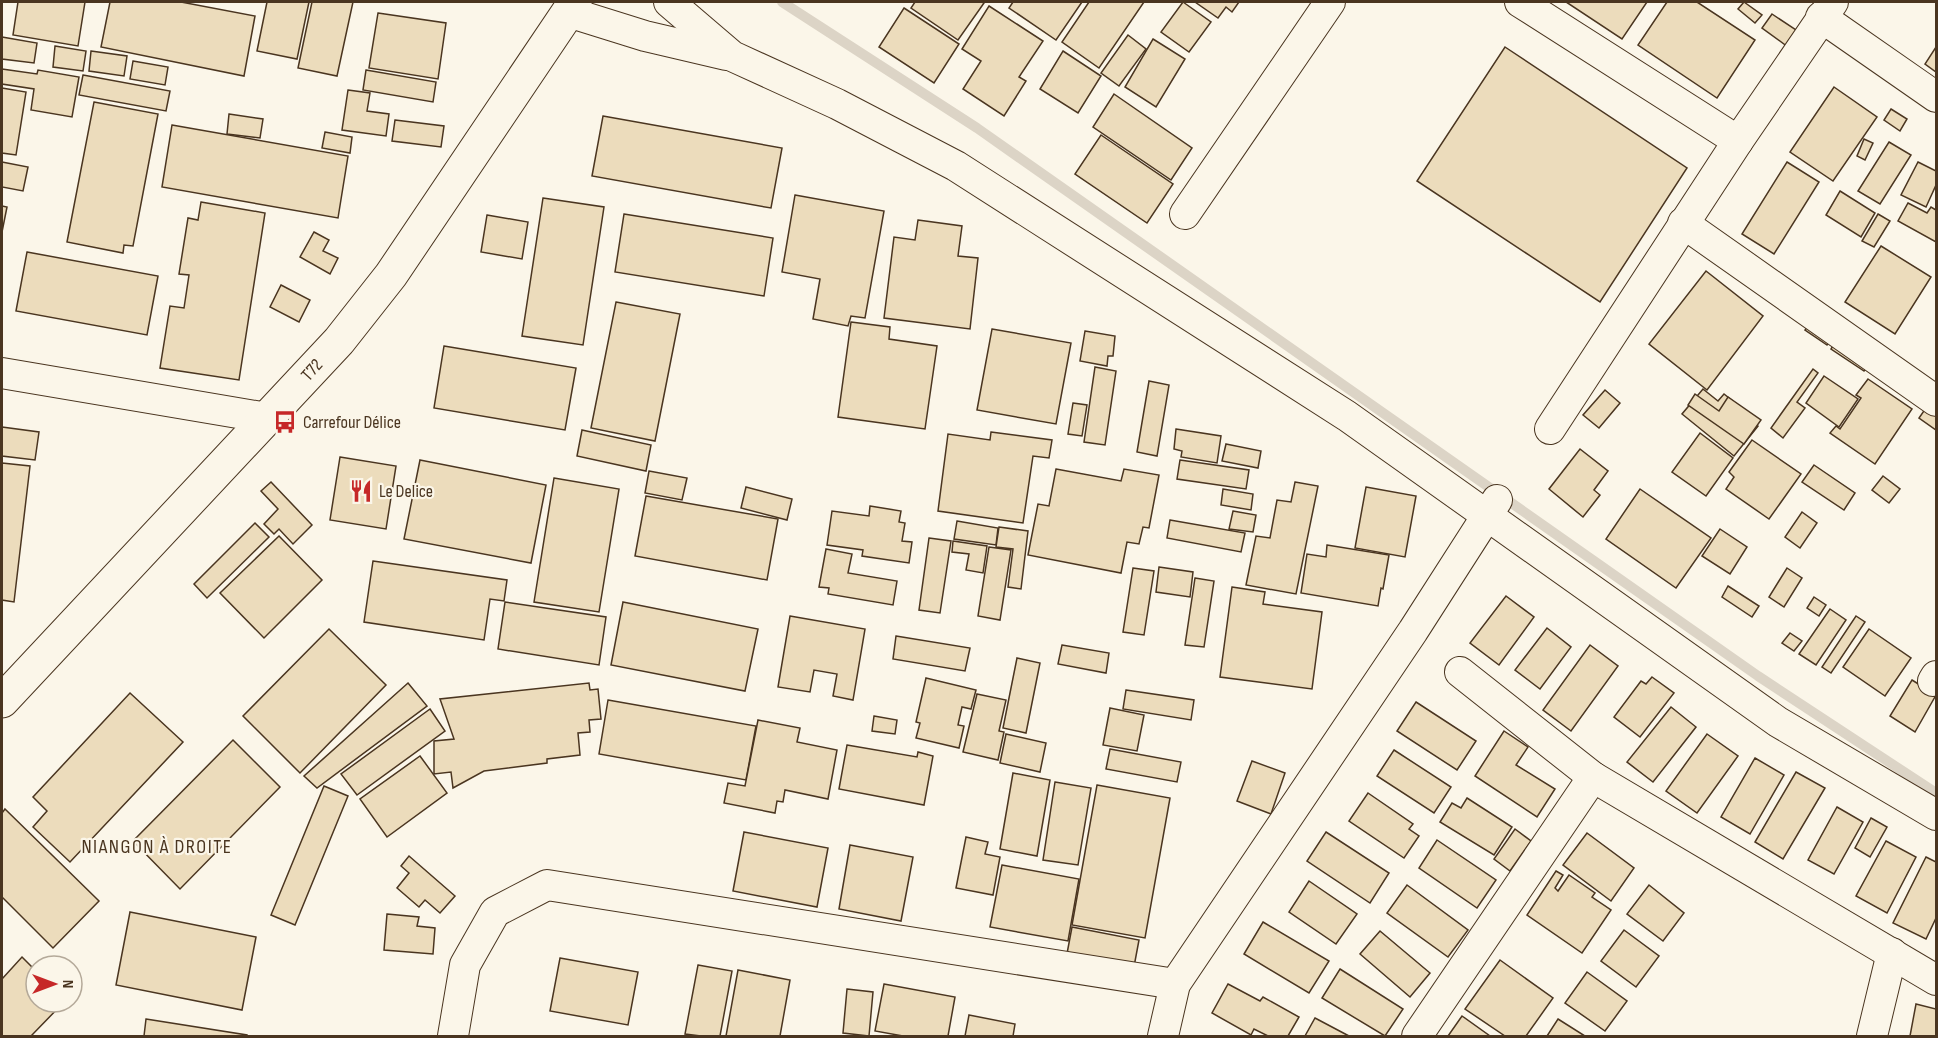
<svg xmlns="http://www.w3.org/2000/svg" width="1938" height="1038" font-family="'Sofia Sans Condensed',sans-serif">
<rect width="100%" height="100%" fill="#fbf6e9"/>
<g fill="none" stroke-linecap="round" stroke-linejoin="round">
<!-- stream -->
<path stroke="#dcd4c6" stroke-width="10" d="M782,2L977,128L1758,676L1936,793"/>
</g>
<!-- building -->
<g fill="#ecdcbc" stroke="#4a3520" stroke-width="1.5">
<path d="M18,2H85L78,46L13,35Z"/>
<path d="M110,2H181L255,16L244,76L101,47Z"/>
<path d="M267,2H309L297,59L257,51Z"/>
<path d="M312,2H353L337,76L298,68Z"/>
<path d="M915,2H982L984,3L958,40L911,8Z"/>
<path d="M1013,2H1082L1056,40L1009,8Z"/>
<path d="M1089,2H1144L1099,68L1062,42Z"/>
<path d="M1183,2L1211,22L1189,52L1161,32Z"/>
<path d="M1195,2H1239L1232,12L1226,7L1218,18Z"/>
<path d="M1566,2H1647L1622,39Z"/>
<path d="M1667,2H1697L1755,40L1717,98L1638,45Z"/>
<path d="M1744,2L1762,15L1755,23L1738,9Z"/>
<path d="M989,6L1043,41L1019,77L1026,81L1004,116L963,89L981,61L962,49Z"/>
<path d="M904,8L959,44L934,83L879,47Z"/>
<path d="M378,13L446,23L438,79L369,68Z"/>
<path d="M1772,14L1799,32L1788,47L1762,28Z"/>
<path d="M1128,35L1146,49L1119,86L1101,73Z"/>
<path d="M2,37L37,43L34,63L2,59Z"/>
<path d="M1153,39L1185,59L1156,107L1125,87Z"/>
<path d="M55,46L86,51L83,71L53,67Z"/>
<path d="M1505,47L1687,168L1600,302L1417,181Z"/>
<path d="M1936,47V72L1925,64Z"/>
<path d="M91,51L127,56L124,76L89,71Z"/>
<path d="M1063,51L1101,76L1078,113L1040,89Z"/>
<path d="M133,61L168,67L165,85L130,79Z"/>
<path d="M2,69L37,74L38,70L79,77L72,117L31,110L34,89L2,84Z"/>
<path d="M366,70L436,82L433,102L363,90Z"/>
<path d="M83,75L170,91L166,111L79,95Z"/>
<path d="M1834,87L1877,117L1833,181L1790,152Z"/>
<path d="M2,88L26,92L16,155L2,153Z"/>
<path d="M348,90L370,93L367,111L389,114L386,136L342,130Z"/>
<path d="M1114,94L1192,148L1171,180L1093,127Z"/>
<path d="M94,102L158,114L133,246L124,245L123,253L67,242Z"/>
<path d="M1891,109L1907,119L1900,131L1884,120Z"/>
<path d="M229,114L263,119L260,138L227,134Z"/>
<path d="M603,116L782,148L771,208L592,176Z"/>
<path d="M395,120L444,126L441,147L392,141Z"/>
<path d="M172,125L348,156L338,218L162,187Z"/>
<path d="M325,132L352,137L350,153L322,148Z"/>
<path d="M1101,135L1173,184L1147,223L1075,174Z"/>
<path d="M1864,139L1873,143L1865,160L1857,156Z"/>
<path d="M1889,142L1911,155L1880,204L1858,191Z"/>
<path d="M2,162L28,167L23,191L2,187Z"/>
<path d="M1787,162L1819,182L1774,254L1742,234Z"/>
<path d="M1918,162L1936,171V185L1926,207L1901,195Z"/>
<path d="M1840,191L1875,213L1861,237L1826,215Z"/>
<path d="M795,195L884,211L865,318L851,316L848,326L813,319L820,279L782,272Z"/>
<path d="M543,198L604,207L583,345L522,336Z"/>
<path d="M201,202L265,213L239,380L160,368L170,306L184,308L189,275L179,274L188,218L198,220Z"/>
<path d="M1908,203L1927,213L1931,207L1936,210V242L1898,221Z"/>
<path d="M2,206L7,207L2,232Z"/>
<path d="M624,214L773,238L764,296L615,272Z"/>
<path d="M1878,214L1890,221L1874,247L1862,241Z"/>
<path d="M487,215L528,222L522,259L481,252Z"/>
<path d="M918,220L962,226L958,256L978,258L970,329L884,318L894,237L915,240Z"/>
<path d="M314,232L329,240L323,251L338,258L330,274L300,257Z"/>
<path d="M1881,246L1931,277L1895,334L1845,302Z"/>
<path d="M27,252L158,276L147,335L16,311Z"/>
<path d="M1706,271L1763,316L1707,390L1649,344Z"/>
<path d="M281,285L310,300L299,322L270,307Z"/>
<path d="M616,302L680,314L655,441L591,428Z"/>
<path d="M851,322L890,327L889,339L937,346L925,429L838,417Z"/>
<path d="M1811,322L1832,337L1827,345L1805,330Z"/>
<path d="M992,329L1071,343L1056,424L977,410Z"/>
<path d="M1085,331L1115,336L1113,356H1108L1107,366L1080,361Z"/>
<path d="M1837,339L1871,360L1864,371L1831,349Z"/>
<path d="M444,346L576,368L565,430L434,408Z"/>
<path d="M1095,367L1116,371L1105,445L1084,442Z"/>
<path d="M1813,369L1818,373L1797,402L1805,408L1783,438L1771,428Z"/>
<path d="M1824,376L1858,399L1839,427L1806,403Z"/>
<path d="M1868,379L1912,409L1875,464L1830,433L1836,426L1840,429L1861,398L1856,395Z"/>
<path d="M1149,381L1169,385L1157,456L1137,452Z"/>
<path d="M1703,389L1718,401L1724,394L1749,414L1747,417L1758,426L1734,456L1682,414Z"/>
<path d="M1605,390L1620,403L1599,428L1583,415Z"/>
<path d="M1695,394L1719,411L1728,397L1761,420L1744,444L1688,405Z"/>
<path d="M1073,403L1087,405L1082,436L1068,434Z"/>
<path d="M1928,405L1936,410V430L1919,418Z"/>
<path d="M2,427L39,432L35,460L2,456Z"/>
<path d="M1176,429L1221,436L1217,463L1181,457L1182,451L1174,449Z"/>
<path d="M582,430L651,445L646,471L577,456Z"/>
<path d="M991,432L1052,440L1049,458L1033,456L1023,523L938,511L948,434L990,440Z"/>
<path d="M1700,433L1733,458L1706,496L1672,472Z"/>
<path d="M1752,440L1801,474L1769,519L1726,489L1734,477L1729,472Z"/>
<path d="M1226,444L1261,451L1258,468L1222,461Z"/>
<path d="M1580,449L1608,471L1594,490L1600,495L1583,517L1549,489Z"/>
<path d="M340,457L396,466L386,529L330,520Z"/>
<path d="M420,460L546,485L531,563L404,539Z"/>
<path d="M1180,460L1249,470L1246,489L1177,479Z"/>
<path d="M2,463L30,466L14,602L2,600Z"/>
<path d="M1814,465L1855,493L1844,510L1802,482Z"/>
<path d="M1056,469L1121,481L1124,469L1159,475L1149,528L1143,527L1139,544L1127,542L1121,573L1028,555L1038,504L1049,506Z"/>
<path d="M649,471L687,478L682,500L645,493Z"/>
<path d="M1883,476L1900,489L1889,503L1872,490Z"/>
<path d="M554,478L619,489L599,612L534,602Z"/>
<path d="M271,482L312,525L293,544L279,529L274,534L264,524L278,509L261,491Z"/>
<path d="M1295,482L1318,486L1296,594L1246,585L1256,536L1270,538L1277,500L1291,502Z"/>
<path d="M746,487L792,499L787,520L741,508Z"/>
<path d="M1366,487L1416,496L1405,557L1355,548Z"/>
<path d="M1223,489L1253,494L1251,510L1221,505Z"/>
<path d="M1640,489L1711,538L1676,588L1606,539Z"/>
<path d="M646,496L778,519L767,580L635,556Z"/>
<path d="M870,506L901,511L899,522L905,523L902,541L912,542L909,563L862,556L863,550L827,545L832,511L869,516Z"/>
<path d="M1233,511L1256,515L1253,532L1229,529Z"/>
<path d="M1802,512L1817,523L1800,548L1785,537Z"/>
<path d="M1170,520L1245,533L1241,552L1167,538Z"/>
<path d="M957,521L998,528L996,545L954,539Z"/>
<path d="M255,523L269,537L207,598L194,584Z"/>
<path d="M999,527L1028,531L1021,589L1008,587L1013,549L996,547Z"/>
<path d="M1720,529L1747,547L1730,574L1702,556Z"/>
<path d="M279,536L322,580L264,638L220,593Z"/>
<path d="M929,538L951,541L940,613L919,610Z"/>
<path d="M953,541L987,546L983,573L966,570L969,554L952,552Z"/>
<path d="M1327,545L1389,555L1383,589L1381,588L1378,606L1301,593L1307,554L1326,557Z"/>
<path d="M989,547L1011,550L1000,620L978,616Z"/>
<path d="M826,549L852,554L848,573L897,581L893,605L828,594L829,588L819,587Z"/>
<path d="M373,561L507,580L504,601L490,599L484,640L364,622Z"/>
<path d="M1159,567L1193,572L1190,597L1156,592Z"/>
<path d="M1133,568L1154,571L1144,635L1123,632Z"/>
<path d="M1787,568L1802,578L1784,607L1769,597Z"/>
<path d="M1195,578L1214,581L1204,647L1185,645Z"/>
<path d="M1728,586L1759,606L1752,617L1722,597Z"/>
<path d="M1232,587L1265,592L1263,604L1322,612L1312,689L1220,677Z"/>
<path d="M1506,596L1534,617L1499,665L1470,643Z"/>
<path d="M1814,597L1826,605L1819,616L1807,608Z"/>
<path d="M505,602L606,617L599,665L498,649Z"/>
<path d="M623,602L758,629L745,691L611,665Z"/>
<path d="M1830,609L1846,620L1816,665L1799,654Z"/>
<path d="M790,616L865,629L853,700L833,696L837,674L814,670L810,692L778,687Z"/>
<path d="M1856,616L1865,622L1831,673L1822,667Z"/>
<path d="M1547,628L1571,647L1540,689L1515,670Z"/>
<path d="M329,629L386,685L300,773L243,716Z"/>
<path d="M1869,629L1911,658L1885,696L1843,667Z"/>
<path d="M1790,633L1802,641L1794,651L1782,643Z"/>
<path d="M896,636L970,648L965,671L893,659Z"/>
<path d="M1062,645L1109,653L1106,673L1058,664Z"/>
<path d="M1590,645L1618,666L1571,731L1543,710Z"/>
<path d="M1017,658L1040,663L1026,733L1003,728Z"/>
<path d="M1652,677L1674,693L1640,737L1614,717L1641,681L1646,684Z"/>
<path d="M926,678L976,690L971,709L962,707L958,725L964,726L959,748L916,738L920,723L916,722Z"/>
<path d="M1912,680L1936,695L1915,732L1890,716Z"/>
<path d="M408,683L427,706L317,788L304,776Z"/>
<path d="M589,683L590,690L598,689L601,719L589,720L590,732L578,733L580,755L547,759V763L484,771L453,788L451,772L434,774V741L454,739L440,699Z"/>
<path d="M1126,690L1194,700L1191,720L1123,709Z"/>
<path d="M130,693L183,742L70,862L33,827L47,811L33,797Z"/>
<path d="M977,694L1006,700L999,731L1004,732L998,760L963,752Z"/>
<path d="M608,700L756,726L746,780L599,754Z"/>
<path d="M1416,702L1476,741L1457,770L1397,731Z"/>
<path d="M1671,707L1696,727L1653,782L1627,762Z"/>
<path d="M1110,708L1144,715L1137,751L1103,745Z"/>
<path d="M430,709L445,731L357,795L341,774Z"/>
<path d="M874,716L897,720L895,734L872,731Z"/>
<path d="M758,720L800,728L797,742L837,750L828,799L785,790L783,802L777,801L775,813L724,803L728,783L745,786Z"/>
<path d="M1504,731L1528,747L1516,765L1555,789L1537,817L1475,776Z"/>
<path d="M1006,734L1046,743L1040,772L1000,763Z"/>
<path d="M1707,734L1738,756L1697,813L1666,791Z"/>
<path d="M233,740L280,787L180,889L133,841Z"/>
<path d="M847,745L917,757L918,752L933,756L924,805L839,789Z"/>
<path d="M1110,749L1181,762L1177,782L1106,769Z"/>
<path d="M1394,750L1451,787L1434,813L1377,776Z"/>
<path d="M420,756L447,793L387,837L360,799Z"/>
<path d="M1755,758L1784,775L1750,834L1721,817Z"/>
<path d="M1252,761L1285,773L1271,814L1237,801Z"/>
<path d="M1796,772L1825,788L1783,859L1755,842Z"/>
<path d="M1013,773L1050,780L1037,856L1000,849Z"/>
<path d="M1055,782L1091,788L1078,865L1043,860Z"/>
<path d="M1097,785L1170,798L1145,938L1072,925Z"/>
<path d="M324,786L348,796L295,925L271,915Z"/>
<path d="M1368,793L1413,824L1409,829L1419,836L1404,858L1349,821Z"/>
<path d="M1467,798L1512,827L1494,855L1440,822L1452,803L1461,808Z"/>
<path d="M1837,807L1863,822L1834,874L1808,860Z"/>
<path d="M5,809L99,901L53,948L2,897V813Z"/>
<path d="M1871,818L1887,827L1870,857L1855,848Z"/>
<path d="M1515,829L1531,841L1510,871L1494,859Z"/>
<path d="M744,832L828,848L817,907L733,891Z"/>
<path d="M1326,832L1389,873L1370,903L1307,861Z"/>
<path d="M1587,833L1634,868L1611,901L1563,865Z"/>
<path d="M966,837L988,842L985,854L1000,857L993,895L956,888Z"/>
<path d="M1437,840L1496,880L1477,908L1419,868Z"/>
<path d="M1886,841L1916,857L1887,913L1856,896Z"/>
<path d="M850,845L913,857L901,921L839,909Z"/>
<path d="M409,856L455,896L440,913L425,900L419,907L397,888L409,873L401,866Z"/>
<path d="M1926,857L1936,862V918L1926,939L1893,923Z"/>
<path d="M1002,865L1079,879L1068,941L990,927Z"/>
<path d="M1556,871L1563,875L1555,888L1558,891L1569,875L1595,893L1592,897L1611,910L1582,953L1527,915Z"/>
<path d="M1309,881L1357,914L1336,944L1289,912Z"/>
<path d="M1407,885L1468,930L1448,957L1387,913Z"/>
<path d="M1649,885L1684,913L1663,941L1627,914Z"/>
<path d="M130,912L256,937L242,1010L116,985Z"/>
<path d="M387,914L419,917L417,926L435,928L433,954L384,950Z"/>
<path d="M1263,922L1329,961L1309,993L1244,954Z"/>
<path d="M1072,927L1139,940L1133,972L1066,959Z"/>
<path d="M1624,930L1659,956L1636,987L1601,961Z"/>
<path d="M1380,931L1430,973L1410,997L1360,954Z"/>
<path d="M22,957L36,971V1002H64L31,1036H2V979Z"/>
<path d="M560,958L638,972L628,1025L550,1011Z"/>
<path d="M1500,960L1553,998L1526,1036H1505L1465,1009Z"/>
<path d="M698,965L732,971L720,1036H701L685,1034Z"/>
<path d="M1340,969L1403,1009L1385,1036L1322,998Z"/>
<path d="M738,970L790,980L780,1036H726Z"/>
<path d="M1587,972L1627,1001L1605,1031L1565,1003Z"/>
<path d="M884,984L955,997L948,1036H903L875,1031Z"/>
<path d="M1228,984L1260,1001L1263,997L1299,1017L1288,1036H1268L1254,1029L1251,1035L1212,1013Z"/>
<path d="M847,989L873,992L869,1036L843,1033Z"/>
<path d="M1916,1004L1936,1009V1036H1910Z"/>
<path d="M969,1015L1015,1024L1013,1036H965Z"/>
<path d="M1462,1016L1490,1036H1448Z"/>
<path d="M1315,1018L1349,1036H1305Z"/>
<path d="M146,1019L247,1035V1036H144Z"/>
<path d="M1558,1019L1585,1036H1547Z"/>
</g>
<g fill="none" stroke-linecap="round" stroke-linejoin="round">
<!-- minor casing -->
<g stroke="#4a3520" stroke-width="32">
<g id="minor">
<path d="M669,2L732,56L837,104L956,166L1347,416L1778,722L1936,815"/>
<path d="M1520,2L1738,141L1833,2"/>
<path d="M568,12L645,36L726,55"/>
<path d="M1821,17L1936,97"/>
<path d="M1185,214L1330,2"/>
<path d="M1683,223L1936,401"/>
<path d="M2,373L267,418"/>
<path d="M1550,429L1738,141"/>
<path d="M1460,672L1593,777L1936,980"/>
<path d="M1933,681L1936,676"/>
<path d="M453,1036L465,965L495,912L547,885L1175,984"/>
<path d="M1163,1036L1175,984L1413,631L1497,500"/>
<path d="M1417,1036L1593,777"/>
<path d="M1872,1036L1892,953"/>
</g>
</g>
<!-- tertiary casing -->
<g stroke="#4a3520" stroke-width="35">
<path id="tertiary" d="M2,701L339,341L391,275L575,2"/>
</g>
<!-- minor -->
<use href="#minor" stroke="#fbf6e9" stroke-width="30"/>
<!-- tertiary -->
<use href="#tertiary" stroke="#fbf6e9" stroke-width="33"/>
</g>
<!-- icons -->
<defs>
<g id="bus-bare" transform="scale(1.8)"><path d="M-5-6H5V4H4V6H2V4H-2V6H-4V4H-5ZM-3.5-4V0h7V-4ZM-3.5 1.2v1.5H-2V1.2ZM2 1.2v1.5H3.5V1.2Z" fill="#c62828" stroke="#fbf6e9" stroke-width="2.5" paint-order="stroke"/></g>
<g id="restaurant-bare" transform="scale(1.8)"><path d="M-5-6h1v4h1v-4h1v4h1v-4h1v5L-1.5 .5V6h-2V.5L-5-1ZM5-6V6H3V1.5H1.5Q1.5-4 5-6Z" fill="#c62828" stroke="#fbf6e9" stroke-width="2.5" paint-order="stroke"/></g>
</defs>
<g fill-rule="evenodd">
<use href="#bus-bare" x="285" y="422"/>
<use href="#restaurant-bare" x="361" y="491"/>
</g>
<g text-anchor="middle" dominant-baseline="central" stroke-width="4.5" stroke-linejoin="round" paint-order="stroke">
<!-- street labels -->
<g font-size="18" fill="#4a3520" stroke="#fbf6e9">
<text transform="translate(312 370) rotate(-48)">T72</text>
</g>
<!-- poi labels -->
<g font-size="18" fill="#4a3520" stroke="#fbf6e9" text-anchor="start">
<text x="303" y="422">Carrefour Délice</text>
<text x="379" y="491">Le Delice</text>
</g>
<!-- neighbourhood labels -->
<g font-size="20" letter-spacing="1.5" fill="#4a3520" stroke="#fbf6e9">
<text x="157" y="847">NIANGON À DROITE</text>
</g>
</g>
<!-- border -->
<rect width="1938" height="1038" fill="none" stroke="#4a3520" stroke-width="6"/>
<!-- north arrow -->
<g transform="translate(54 984) rotate(90)"><circle r="28" fill="#fbf6e9" stroke="#b4a999" stroke-width="1.5"/>
<path d="M0-4.5L10 22L0 15L-10 22Z" fill="#c62828"/>
<text y="-9" font-size="16" font-weight="bold" text-anchor="middle" fill="#4a3520">N</text>
</g>
</svg>
